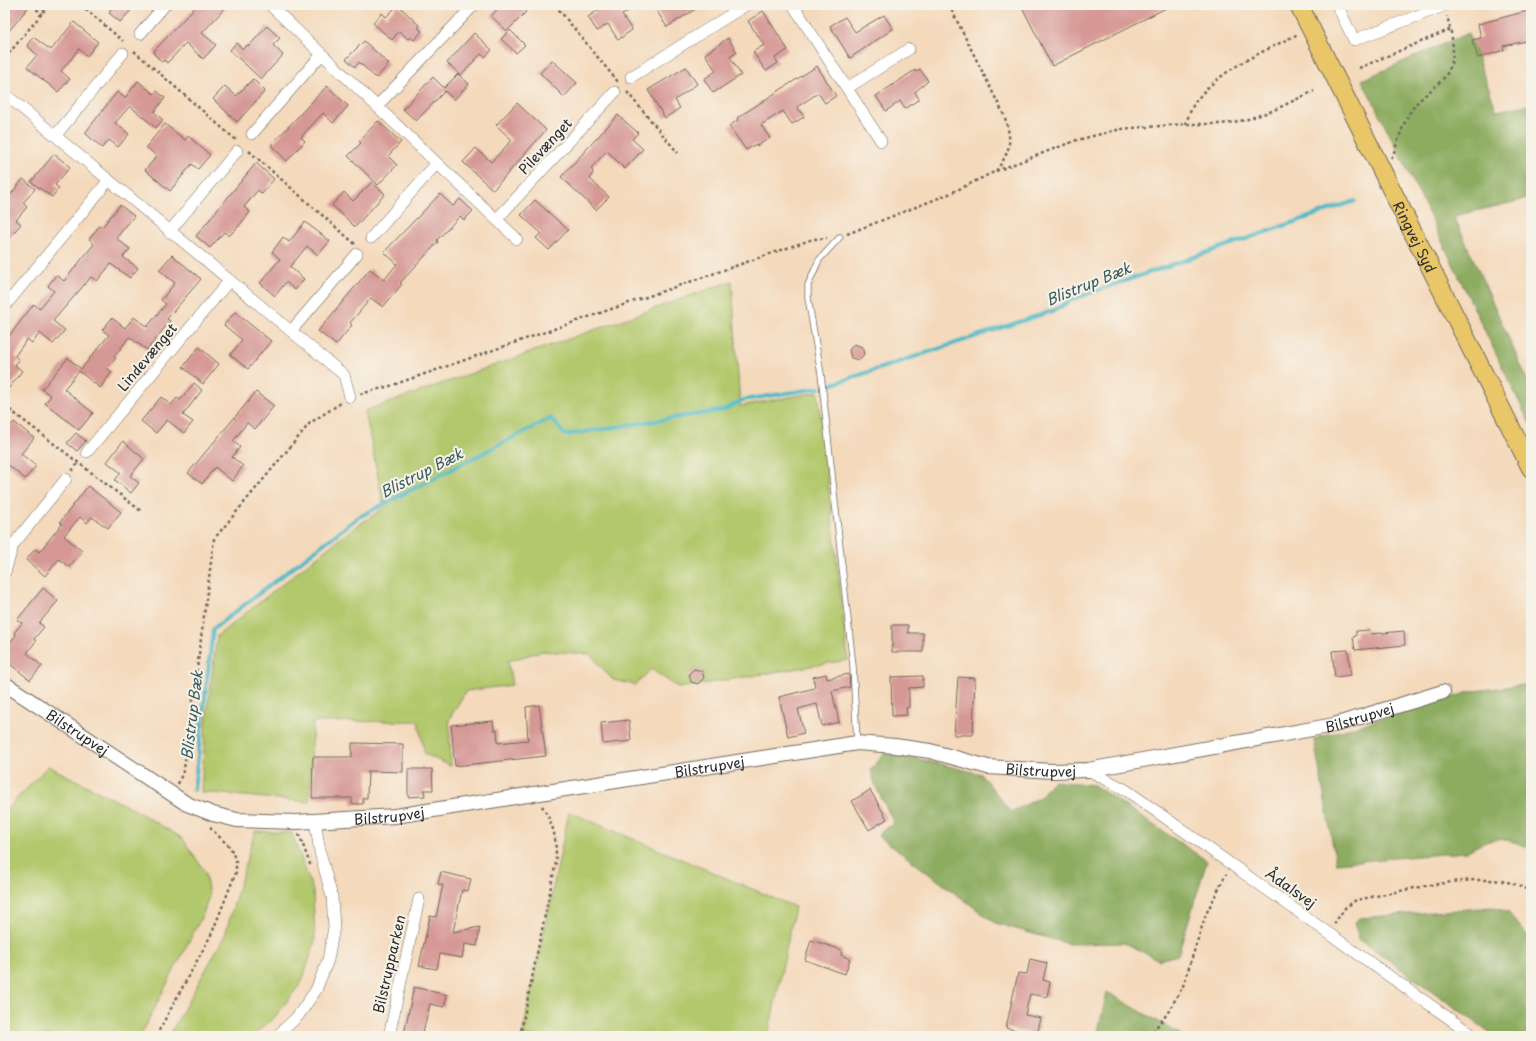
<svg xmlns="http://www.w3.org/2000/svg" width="1536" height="1041" font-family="'Playpen Sans',sans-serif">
<rect width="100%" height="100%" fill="#f7f3e8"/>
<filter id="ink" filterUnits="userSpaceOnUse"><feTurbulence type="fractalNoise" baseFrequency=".025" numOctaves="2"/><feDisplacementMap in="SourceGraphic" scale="8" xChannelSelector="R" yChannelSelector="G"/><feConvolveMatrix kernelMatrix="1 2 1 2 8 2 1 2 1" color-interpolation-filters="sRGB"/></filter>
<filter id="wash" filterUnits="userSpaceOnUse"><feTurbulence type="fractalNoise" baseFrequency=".012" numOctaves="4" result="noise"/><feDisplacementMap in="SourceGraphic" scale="16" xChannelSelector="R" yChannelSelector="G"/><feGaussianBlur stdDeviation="0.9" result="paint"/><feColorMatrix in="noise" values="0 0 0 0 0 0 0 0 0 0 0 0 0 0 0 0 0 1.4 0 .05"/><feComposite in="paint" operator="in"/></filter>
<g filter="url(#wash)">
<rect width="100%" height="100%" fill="#f4d9bb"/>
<!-- green -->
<g fill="#b2c86c" stroke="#6e7a4c">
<path d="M732,281L740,406L818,392L848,660L679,688L651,669L636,685L613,680L590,654L542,651L508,661L512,685L466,691L449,719L451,766L425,754L418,721L313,722L309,802L201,792L206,721L217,636L347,533L384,508L365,411Z"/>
<path d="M48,766L135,810L182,838L205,872L209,896L203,914L140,1036H5V811Z"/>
<path d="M569,812L795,907L768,1036H522Z"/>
<path d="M255,831L292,833L313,891L315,941L302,982L274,1018L252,1036H169L225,935Z"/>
</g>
<!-- forest -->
<g fill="#8dac60" stroke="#5c6c46">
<path d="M1468,33L1497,111L1531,104V198L1454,216L1531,388V426C1474,310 1421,194 1362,80Z"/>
<path d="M1531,684V847H1528C1500,836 1492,837 1466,852L1336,863L1314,739L1473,691Z"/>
<path d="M886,751L981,774L1011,812L1039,798L1053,781L1094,785L1207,861L1178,955L1159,960L1124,943L1069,944L995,923L877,835L894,823L875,785L871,770Z"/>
<path d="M1492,907L1508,912L1531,940V1036H1495L1359,939L1354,922L1360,918Z"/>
<path d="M1107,992L1180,1034V1036H1097Z"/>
</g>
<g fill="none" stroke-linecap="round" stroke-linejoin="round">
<!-- stream -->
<g stroke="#4cb9c6" stroke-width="4">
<path d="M830,385L1055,310L1073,299L1355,201"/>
<path d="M194,790L213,629L357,518L551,418L565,435L724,410L743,400L819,388"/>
</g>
</g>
<g id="blocks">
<!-- building -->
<g fill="#d69895">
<path d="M5,5H30L5,36Z"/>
<path d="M105,5H136L120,22L109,13L111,10Z"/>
<path d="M197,5H228L202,33L216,45L203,59L186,43L167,63L164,60L162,62L154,54V51Z"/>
<path d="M398,5L420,26L418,28L422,31L414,40L410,37L408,39L399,31L392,40L373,23L382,13L386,17Z"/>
<path d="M501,5H519L526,12L507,31L491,16Z"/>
<path d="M606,5H638L622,15L632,30L618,40L608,24L597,31L588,17Z"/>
<path d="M653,5H702L667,27Z"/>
<path d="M1021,5H1172L1052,66Z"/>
<path d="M1531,10V40L1503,46L1504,50L1478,58L1472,40L1481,38L1478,24Z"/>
<path d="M763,11L788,50L775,58L778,63L766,71L753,52L764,45L748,21Z"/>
<path d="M884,15L893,29L850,58L830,26L845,17L855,32Z"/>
<path d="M74,22L98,42L87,56L79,49L61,71L70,79L58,92L27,67L37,55L27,45L33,37L51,50Z"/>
<path d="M267,26L280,38L273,45L283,55L261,79L230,50L236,43L243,49L247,45L249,46Z"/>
<path d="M510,30L525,45L516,53L501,39Z"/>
<path d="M474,33L492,50L485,57L481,54L461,75L447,63Z"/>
<path d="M728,38L737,52L730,57L741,75L713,93L704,79L716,71L705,54Z"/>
<path d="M364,41L389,64L376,78L359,62L355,67L346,59Z"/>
<path d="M552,60L577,83L564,97L540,73Z"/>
<path d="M817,66L836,96L825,103L818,93L797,107L804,117L792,124L783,111L761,125L770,138L757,146L756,144L746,150L729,126L738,120L737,118Z"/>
<path d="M686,67L697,84L675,100L680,108L665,118L648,90Z"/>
<path d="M920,69L928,81L915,92L919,99L905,109L900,101L886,111L876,96L915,70V72Z"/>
<path d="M458,74L469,84L454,100L445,91L416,121L403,109L433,77L444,88Z"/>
<path d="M253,79L265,91L237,122L213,99L225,86L236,96Z"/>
<path d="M138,81L154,94L157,91L165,98L154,112L163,120L156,128L130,106L115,123L129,134L118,147L109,140L102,148L85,133L117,92L125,98Z"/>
<path d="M327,86L348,106L333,123L323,113L301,137L305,141L287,161L271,145Z"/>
<path d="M517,103L546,130L493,190L463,162L476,148L491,162L512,140L496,125Z"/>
<path d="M618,115L638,133L632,139L643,149L625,169L607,151L591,168L593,172L590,179L609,197L596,210L561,177Z"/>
<path d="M378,121L401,142L388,156L397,165L378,185L348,156L361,143L359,141Z"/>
<path d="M165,124L185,140L188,136L210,155L198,169L192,164L170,191L145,170L157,156L146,147Z"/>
<path d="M54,154L70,167L55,185L59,188L52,197L31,182Z"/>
<path d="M256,163L274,179L262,194L258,190L244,207L250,212L238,227L229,236L224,232L210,248L196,236Z"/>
<path d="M23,179L35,189L23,203L27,207L16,220L21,224L5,243V202Z"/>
<path d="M372,182L385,194L355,227L332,205L344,192L353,201Z"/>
<path d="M440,194L453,206L460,199L473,211L464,220L460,216L437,240L438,242L400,283L402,284L383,307L371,298L350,323L352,325L336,345L318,331L370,269L384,280L397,264L384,252Z"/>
<path d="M535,200L568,230L549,250L536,238L541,233L521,215Z"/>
<path d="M120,205L134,216L116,238L130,249L123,257L138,268L130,278L111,264L97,281L91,277L53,321L65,330L53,344L40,333L32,343L27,339L15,356L19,360L15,365L22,371L5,393V341L34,304L39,309L54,291L48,286L56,275L64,281L94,244L89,239L100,225L102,227Z"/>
<path d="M305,222L330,241L318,255L307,246L290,267L304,279L295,290L286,282L275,296L260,283L280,259L272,252L283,237L289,242Z"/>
<path d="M172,255L201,279L167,319L170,321L147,350L129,337L114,357L116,358L107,368L112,372L100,388L79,371L64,389L93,413L79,430L45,403L51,396L42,389L68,358L81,369L109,335L102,330L112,318L125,328L134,317L147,327L166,304L161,300L175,283L159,270Z"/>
<path d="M235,312L271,341L248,369L230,355L242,340L224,325Z"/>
<path d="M854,344L862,347L864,354L859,360L851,358L849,350Z"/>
<path d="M199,347L219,364L203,384L183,367Z"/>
<path d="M194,383L202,390L183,415L193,422L184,433L167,420L156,433L141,421L161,397L171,405L177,398L180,400Z"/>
<path d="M256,392L274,406L255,429L247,423L233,441L240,447L232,457L243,466L232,481L215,467L202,484L188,473Z"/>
<path d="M14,422L34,438L21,454L36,466L25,479L5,462V432Z"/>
<path d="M76,433L86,441L77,451L67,443Z"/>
<path d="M123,441L144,459L130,476L139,483L131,493L115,480L121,473L107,462Z"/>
<path d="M88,486L121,512L108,528L92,517L87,523L80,517L64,536L82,551L69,567L59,559L45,576L26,560L35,549L39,552L62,524L60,522Z"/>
<path d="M43,588L58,601L39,623L44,627L34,639L36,641L27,653L42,666L30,680L5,660V649L16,635L14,633L22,623L17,620Z"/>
<path d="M892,625H908V633H923V652H892Z"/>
<path d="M1370,630L1371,634L1404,631L1405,645L1355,650L1353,637L1356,636V631Z"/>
<path d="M1348,650L1351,675L1335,677L1332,651Z"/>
<path d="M694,669L702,671L704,678L698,684L691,682L689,674Z"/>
<path d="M826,674L827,679L849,674L850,687L832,691L839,722L822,726L817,704L798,709L804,733L788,737L779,697L815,688L813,677Z"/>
<path d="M923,676V687L909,688V707L906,708L907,715L892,716L891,677Z"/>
<path d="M958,677L975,678L973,735H954Z"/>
<path d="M539,705L546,756L455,766L451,725L493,721L494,730H497L498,743L528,740L526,707Z"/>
<path d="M629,720L631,741L603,744L601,723Z"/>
<path d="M352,743L403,744V772L368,771L367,798H363V804H352V798H312L313,757H352Z"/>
<path d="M408,769H432L433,790H424L425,796L408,797Z"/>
<path d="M870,790L887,819L869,830L852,801Z"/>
<path d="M441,872L471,879L468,891L462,890L453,932L480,927L477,946L465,944L462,958L440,954L437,969L419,966L430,916L436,917L443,885L438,884Z"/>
<path d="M811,940L842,950L841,955L850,959L845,974L805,960Z"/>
<path d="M1030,959L1047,963L1043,980L1050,982L1047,997L1030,994L1025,1015L1041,1018L1037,1035L1006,1028L1018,973L1027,974Z"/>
<path d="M414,987L447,995L444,1007L430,1004L422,1036L404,1034Z"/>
</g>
</g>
</g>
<g filter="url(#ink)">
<use href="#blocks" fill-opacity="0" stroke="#71685d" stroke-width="1"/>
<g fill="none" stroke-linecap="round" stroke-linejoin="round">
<!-- service casing -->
<g stroke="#71685d" stroke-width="7">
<path id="service" d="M840,237L819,260L808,285V298L821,374L853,666L857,743"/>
</g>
<!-- minor casing -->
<g stroke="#71685d" stroke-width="12">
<g id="minor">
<path d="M270,5L517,239"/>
<path d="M793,5L881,141"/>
<path d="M1337,5L1354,40L1446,5"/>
<path d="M140,34L165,5"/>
<path d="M631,77L746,5"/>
<path d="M847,88L909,49"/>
<path d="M5,94L344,375L350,397"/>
<path d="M377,106L474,5"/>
<path d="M252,134L322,54"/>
<path d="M56,135L123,53"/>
<path d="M497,219L615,92"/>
<path d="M169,232L237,151"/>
<path d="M371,238L437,163"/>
<path d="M5,306L109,180"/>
<path d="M291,331L357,254"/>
<path d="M87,452L229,281"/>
<path d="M5,572L13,545L66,479"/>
<path d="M1088,770L1126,790L1474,1036"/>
<path d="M277,1036L298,1016L316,990L328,960L334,927L332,897L320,852L315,821"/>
<path d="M389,1036L419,899"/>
</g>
</g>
<!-- tertiary casing -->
<g stroke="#71685d" stroke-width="16">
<g id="tertiary">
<path id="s1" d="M5,684L187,804L213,814L237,820L296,822L395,816L857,743L895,746L930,751L988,767L1052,771L1088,770L1334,725L1443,692"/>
</g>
</g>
<!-- primary casing -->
<g stroke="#71685d" stroke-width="20">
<g id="primary">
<path id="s2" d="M1299,5L1531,468"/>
</g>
</g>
<!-- path -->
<g stroke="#71685d" stroke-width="2.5" stroke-dasharray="3 3" stroke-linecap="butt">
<path d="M32,5L42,14"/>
<path d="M81,5L123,41"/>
<path d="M555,5L618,82"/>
<path d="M949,5L1004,115C1012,140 1012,149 996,171"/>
<path d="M134,51L236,140"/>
<path d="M5,58L49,5"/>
<path d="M1359,68L1451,29"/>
<path d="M627,92L678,153"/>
<path d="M1185,124C1189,117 1191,107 1196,101C1220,69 1263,52 1298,34"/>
<path d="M249,151L355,244"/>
<path d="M1391,158L1393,155C1399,138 1404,119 1415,105C1423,96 1432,90 1440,82C1459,64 1453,38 1447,16"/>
<path d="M847,234L949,194L996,171L1077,140L1121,129L1185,124H1221L1245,120L1272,111L1314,91"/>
<path d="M360,394L390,386L813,239L827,238"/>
<path d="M5,406L141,511"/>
<path d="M72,471L79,462"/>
<path d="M178,784L184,769L214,539L310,423L341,403"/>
<path d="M299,834L311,867"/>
<path d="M1334,924L1345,908L1356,900C1397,893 1500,863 1531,893"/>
<path d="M156,1036L212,933L236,872V861L230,847L208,826"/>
<path d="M520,1036L556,862C556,837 555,827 542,806"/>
<path d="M1149,1036L1167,1014L1183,986L1206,914L1226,874"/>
</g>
<!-- service -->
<use href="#service" stroke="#fff" stroke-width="5.5"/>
<!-- minor -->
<use href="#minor" stroke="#fff" stroke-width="11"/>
<!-- tertiary -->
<use href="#tertiary" stroke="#fff" stroke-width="14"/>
<!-- primary -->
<use href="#primary" stroke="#e9c769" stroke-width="18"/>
</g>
</g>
<g text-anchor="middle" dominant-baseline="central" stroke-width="4" stroke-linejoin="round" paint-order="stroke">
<!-- street labels -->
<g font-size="14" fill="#2b2b2b" stroke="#f7f3e8">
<text transform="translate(545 146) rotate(-47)">Pilevænget</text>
<text stroke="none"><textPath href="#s2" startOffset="259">Ringvej Syd</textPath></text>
<text transform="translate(147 357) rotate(-50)">Lindevænget</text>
<text stroke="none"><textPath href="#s1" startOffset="1407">Bilstrupvej</textPath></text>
<text stroke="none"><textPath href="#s1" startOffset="87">Bilstrupvej</textPath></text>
<text stroke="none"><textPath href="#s1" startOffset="747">Bilstrupvej</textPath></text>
<text stroke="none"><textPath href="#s1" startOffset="1083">Bilstrupvej</textPath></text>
<text stroke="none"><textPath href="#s1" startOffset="423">Bilstrupvej</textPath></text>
<text transform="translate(1291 888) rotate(35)">Ådalsvej</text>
<text transform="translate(389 964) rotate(-77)">Bilstrupparken</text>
</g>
<!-- water labels -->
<g font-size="15" font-style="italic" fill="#375d61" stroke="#f7f3e8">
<text transform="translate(1088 283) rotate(-22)">Blistrup Bæk</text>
<text transform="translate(421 472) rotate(-27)">Blistrup Bæk</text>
<text transform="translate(191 715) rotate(-83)">Blistrup Bæk</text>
</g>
</g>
<!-- margin -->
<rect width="1536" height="1041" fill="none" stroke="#f7f3e8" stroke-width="20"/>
</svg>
